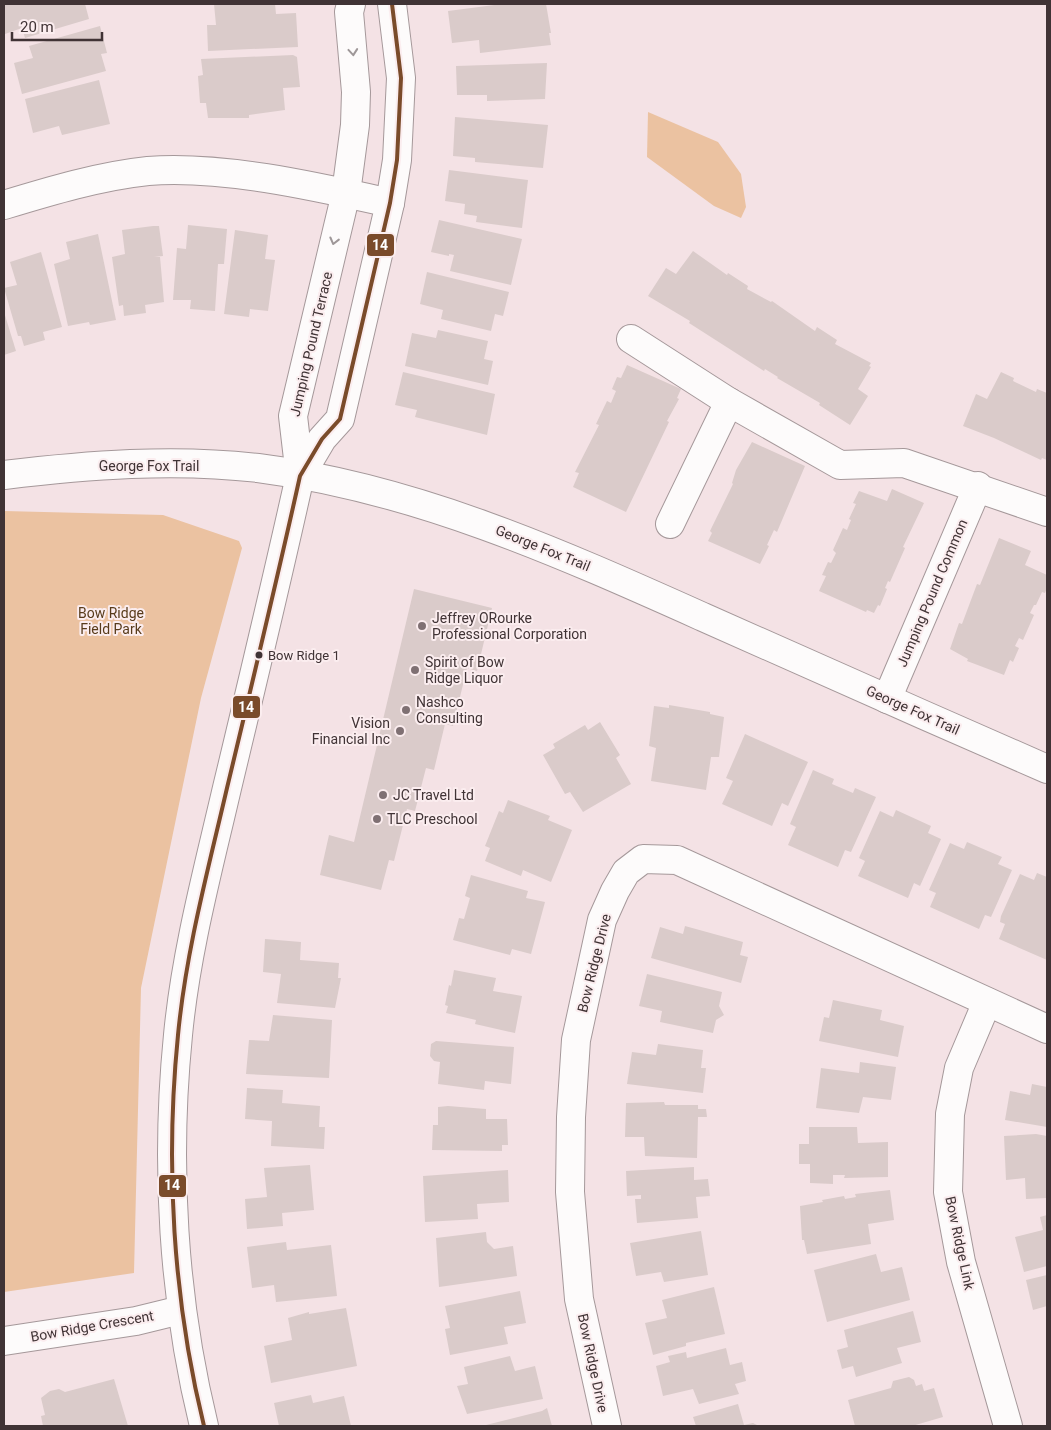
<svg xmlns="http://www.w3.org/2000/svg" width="1051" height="1430" font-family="Roboto,sans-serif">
<rect width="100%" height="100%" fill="#f4e2e5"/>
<!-- green -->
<g fill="#ebc2a1">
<path d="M648,112L718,142L741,174L746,207L741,218L714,206L647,157Z"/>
<path d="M4,511L163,515L239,541L242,548L201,698L141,988L134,1273L4,1292Z"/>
</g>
<!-- building -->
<g fill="#dacbca">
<path d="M4,4H85L89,19L25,38L22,28L5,34Z"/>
<path d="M214,4H275L276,14L296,13L298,47L208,51L207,25H216Z"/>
<path d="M502,4H546L551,33H549L551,45L480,53L479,40L452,43L448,11Z"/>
<path d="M100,26L107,53L101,54L106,71L22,94L14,63L33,58L29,46Z"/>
<path d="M293,55L297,57L300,87L283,88L285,110L249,115V118H208L206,103H200L198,76L203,75L201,59Z"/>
<path d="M547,63L545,99L487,101V95H457L456,66Z"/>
<path d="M99,80L110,124L62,135L59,126L33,133L25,99Z"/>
<path d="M455,117L548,125L543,168L475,162V158L453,156Z"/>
<path d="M449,170L528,180L522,228L476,222L477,216L464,214L465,204L445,201Z"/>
<path d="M439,220L522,239L511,285L450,271L454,255L449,254V256L431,252Z"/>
<path d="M188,225L227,229L224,264H218L215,311L190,309L191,300H173L177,248L186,249Z"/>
<path d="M153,226H159L163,256L154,257H160L164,302L145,305L146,313L124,316L123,305L119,306L112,257L125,254L122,230Z"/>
<path d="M235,230L268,235L265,259L275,260L268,311L250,309L249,317L224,314Z"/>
<path d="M98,234L116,320L90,325L89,322L68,326L54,264L70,259L66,242Z"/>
<path d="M693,251L727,275L728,273L748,286L747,289L771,302L772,301L815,331L817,327L837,340L835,344L871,363L869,366L871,367L858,389L868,396L850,425L819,405L820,403L777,378L778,377L765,369L764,371L689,323L690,321L648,296L666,268L676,274Z"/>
<path d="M41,252L62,327L43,332L45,340L24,346L21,336H18L4,288L17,285L10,262Z"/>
<path d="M427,272L509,292L503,316L495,314L491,331L441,319L443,310L420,304Z"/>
<path d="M4,312L16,351L4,355Z"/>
<path d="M438,330L488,341L484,359L493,361L488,385L405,366L412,333L436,338Z"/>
<path d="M627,365L681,389L677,398L679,399L667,421L669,422L626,512L573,487L579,473L575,472L599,425L596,424L607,401L611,403L616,391L612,389L617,377L621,378Z"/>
<path d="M403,372L495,394L487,435L415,417L417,410L395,405Z"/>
<path d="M1001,372L1014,378L1013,381L1036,392L1037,389L1047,393V460L1042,458L1041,460L994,438L963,426L976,394L987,399Z"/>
<path d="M752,442L805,466L777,532L774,530L767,545L769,546L760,564L708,541L712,533L710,531L733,484L732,483L736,470Z"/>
<path d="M892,489L924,503L903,547L905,548L890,582L888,581L885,588L887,589L880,606L878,605L874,613L867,610L866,612L819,591L826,576L822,575L828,562L831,563L836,553L833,550L843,528L847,530L851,520L849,519L856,504L853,503L859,491L887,501Z"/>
<path d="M999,538L1031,551L1025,565L1047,575V588L1045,593L1042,592L1036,605H1034L1030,613L1034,615L1023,640L1019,638L1015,646L1019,648L1013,662L1010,660L1004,675L967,661L968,659L950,649L959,623L962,624L977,584L980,585Z"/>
<path d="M414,589L492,608L477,671L467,668L453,726L445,724L434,770L426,768L415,811L407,809L394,861L389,860L381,890L320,875L329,835L354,842Z"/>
<path d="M669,705L710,712V714L724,717L719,757H711L706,790L651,781L656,748L649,746L654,706L669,708Z"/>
<path d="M600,722L620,755L616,758L631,784L583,812L570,792L565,794L543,755L555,748L553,744L585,725L588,730Z"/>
<path d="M745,734L808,762L788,806L782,803L772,826L722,804L733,781L726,778Z"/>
<path d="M813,770L834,779L832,784L853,793L855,788L876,797L851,852L845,850L838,867L788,845L796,827L790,824Z"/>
<path d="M508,800L550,816L548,820L572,830L551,882L523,870L521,876L485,861L490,848L485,846L499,811L503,813Z"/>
<path d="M896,810L931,826L928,833L941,839L920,886L914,883L908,898L858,876L865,861L859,858L880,811L893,817Z"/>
<path d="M967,842L1002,857L998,864L1012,870L991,917L985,915L979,929L930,907L936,893L929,890L950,843L964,849Z"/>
<path d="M1037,873L1047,877V960L999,939L1005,924L1000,922L1001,916L1020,874L1034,880Z"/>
<path d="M471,875L528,891L526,898L545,902L531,954L512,949L510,955L453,940L459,918L464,919L470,898L465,896Z"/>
<path d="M685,926L743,942L740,955L748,957L741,983L651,958L660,927L683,934Z"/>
<path d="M265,939L301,942L300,960L339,963L338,978H341L335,1008L277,1003L281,974L263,972Z"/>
<path d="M454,970L496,978L493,991L522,996L515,1033L475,1024L476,1020L446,1013L448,1006L445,1005L449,985L451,986Z"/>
<path d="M647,974L722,992L719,1006L724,1015L716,1020L713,1033L660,1022L662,1011L639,1006Z"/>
<path d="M833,1000L882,1010L880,1020L904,1026L898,1057L819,1041L824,1017L829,1018Z"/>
<path d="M273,1015L332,1020L329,1078L246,1074L249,1040L269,1041Z"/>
<path d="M436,1041L514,1047L511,1084L485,1081L484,1090L438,1084L440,1062L434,1061L430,1056L431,1044Z"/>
<path d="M658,1044L703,1050L701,1068H706L703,1093L627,1084L632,1052L656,1055Z"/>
<path d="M860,1062L896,1067L891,1100L863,1097L859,1113L816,1108L821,1068L859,1073Z"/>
<path d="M1032,1084L1047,1087V1127L1005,1120L1010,1091L1030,1095Z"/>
<path d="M247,1088L283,1090L282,1103L320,1106L319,1127H325L324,1149L271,1146L272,1121L245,1119Z"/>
<path d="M664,1102L665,1105H698V1109H706L707,1117H698L697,1158L645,1156L644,1137H625L626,1103Z"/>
<path d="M448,1106L486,1109V1119H507L508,1145H502V1151L432,1150L433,1125H438V1107Z"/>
<path d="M809,1127H857L858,1143L888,1142V1177L844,1178L845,1175H833V1184L810,1183V1164H799V1144H809Z"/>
<path d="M1036,1134L1047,1136V1198L1026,1199L1025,1178L1006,1180L1004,1136Z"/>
<path d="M310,1165L314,1210L282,1213L283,1226L247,1229L245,1199L267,1197L264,1168Z"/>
<path d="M694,1167V1180L708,1179L710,1196L696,1197L698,1218L637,1223L635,1199H641V1195L627,1196L626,1171Z"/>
<path d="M508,1170L509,1202L477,1204L478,1219L425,1222L423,1176Z"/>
<path d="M890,1190L894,1220L868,1224L871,1244L807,1254L804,1240H802L800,1206L823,1202L822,1200L844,1196L845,1199L856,1197L855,1194Z"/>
<path d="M1047,1215V1266L1024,1272L1015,1237L1043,1230L1040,1217Z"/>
<path d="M701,1231L708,1275L664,1282L661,1272L636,1276L630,1243Z"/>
<path d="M486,1232L487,1242L494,1249L513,1246L517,1276L439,1287L436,1238Z"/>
<path d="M286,1242L287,1250L331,1245L337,1296L276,1302L274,1285L252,1288L247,1247Z"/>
<path d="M876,1254L881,1272L902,1267L910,1300L827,1322L814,1270Z"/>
<path d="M1047,1275V1306L1033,1310L1026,1280Z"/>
<path d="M714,1287L725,1334L686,1343V1346L653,1355L645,1323L667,1318L662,1300Z"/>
<path d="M520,1291L526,1323L504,1327L508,1344L450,1355L445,1329L450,1328L445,1306Z"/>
<path d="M346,1308L357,1366L271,1383L264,1346L292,1340L288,1318L309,1312V1314Z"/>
<path d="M913,1311L921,1342L897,1348L902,1363L856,1377L853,1366L842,1369L837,1350L848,1347L844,1330Z"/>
<path d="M726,1348L730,1365L742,1362L746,1381L735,1384L739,1394L699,1404L693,1389L663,1396L656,1366L670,1362L668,1356L686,1352L687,1358Z"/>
<path d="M510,1356L515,1371L535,1366L543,1399L467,1414L457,1386L468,1384L464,1367Z"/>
<path d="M909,1377L914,1380L916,1386L922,1384L924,1391L934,1388L943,1417L912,1426H855L848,1400L891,1388L893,1381Z"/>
<path d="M114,1379L128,1426H43L41,1416L45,1415L41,1398L50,1391L59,1389L65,1392Z"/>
<path d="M311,1395L313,1403L344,1396L351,1426H279L274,1403Z"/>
<path d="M738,1404L744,1425L753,1423L759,1426H696L693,1417Z"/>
<path d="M547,1408L552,1426H482L542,1411Z"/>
</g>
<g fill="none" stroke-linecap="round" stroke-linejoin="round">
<!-- minor casing -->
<g stroke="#a5989a" stroke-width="30">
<g id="minor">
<path d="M4,205C50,191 100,176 148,171C222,165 318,187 390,203"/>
<path d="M631,339L729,402L840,465L904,463L1047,512"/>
<path d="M300,476L293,416L346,193L355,125L356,92L349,12L351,4"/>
<path d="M670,524L729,402"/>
<path d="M887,699L978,486"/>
<path d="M987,1002L959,1068L950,1114L948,1192L961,1262L1008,1426"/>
<path d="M4,1341L136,1321L181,1310"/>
<path d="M204,1426C173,1300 165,1165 178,1035C186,951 208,870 227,788C252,684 277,580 300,476L322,439L340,419L390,203L397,160L401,78L392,4"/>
<path d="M607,1426L579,1299L570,1192L571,1117L576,1040L602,920L615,891L626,872L643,859L677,860L1047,1029"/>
</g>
</g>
<!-- tertiary casing -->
<g stroke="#a5989a" stroke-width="30">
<path id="tertiary" d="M4,475C87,465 174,458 258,468C415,488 560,553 703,617C818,668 932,719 1047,769"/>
</g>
<!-- minor -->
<use href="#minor" stroke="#fdfbfb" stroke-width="28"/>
<!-- tertiary -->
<use href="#tertiary" stroke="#fdfbfb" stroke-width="28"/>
<!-- bus-1 casing -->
<g stroke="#fbedef" stroke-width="8">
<path id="bus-1" d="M204,1426C173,1300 165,1165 178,1035C186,951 208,870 227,788C252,684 277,580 300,476L322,439L340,419L390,203L397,160L401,78L392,4"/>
</g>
<!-- bus-1 -->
<use href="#bus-1" stroke="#7a4b2a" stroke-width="4"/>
</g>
<!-- one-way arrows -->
<defs><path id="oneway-chevron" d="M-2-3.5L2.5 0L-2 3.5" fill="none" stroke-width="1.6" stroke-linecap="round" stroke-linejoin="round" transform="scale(1.25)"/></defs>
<g stroke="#9e9798">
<use href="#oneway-chevron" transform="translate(353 52) rotate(85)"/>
<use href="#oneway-chevron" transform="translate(334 241) rotate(104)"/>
</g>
<!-- markers -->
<g fill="#7f7073" stroke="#fbedef" stroke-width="2">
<circle cx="422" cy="626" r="5"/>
<circle cx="415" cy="670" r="5"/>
<circle cx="406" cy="710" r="5"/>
<circle cx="400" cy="731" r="5"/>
<circle cx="383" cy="795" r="5"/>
<circle cx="377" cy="819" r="5"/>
</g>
<circle fill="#403335" stroke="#fbedef" stroke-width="2" cx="259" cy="655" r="4.5"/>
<g text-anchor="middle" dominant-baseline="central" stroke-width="4" stroke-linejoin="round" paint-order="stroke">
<!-- bus labels -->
<g font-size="13" fill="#403335" stroke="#fbedef" text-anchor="start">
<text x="268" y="655">Bow Ridge 1</text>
</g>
<!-- street labels -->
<g font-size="14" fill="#403335" stroke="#fbedef">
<text transform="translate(311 344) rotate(-77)">Jumping Pound Terrace</text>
<text x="149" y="466">George Fox Trail</text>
<text transform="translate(543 548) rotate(22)">George Fox Trail</text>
<text transform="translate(932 593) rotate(-67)">Jumping Pound Common</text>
<text transform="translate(913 710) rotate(24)">George Fox Trail</text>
<text transform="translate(594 963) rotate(-76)">Bow Ridge Drive</text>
<text transform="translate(960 1243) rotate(78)">Bow Ridge Link</text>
<text transform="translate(92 1326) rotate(-10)">Bow Ridge Crescent</text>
<text transform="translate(593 1363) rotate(78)">Bow Ridge Drive</text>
</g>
<!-- park labels -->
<g font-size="14" fill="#583b1b" stroke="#fbedef">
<text x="111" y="613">Bow Ridge<tspan x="111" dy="16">Field Park</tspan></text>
</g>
<!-- poi labels -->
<g font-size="14" fill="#403335" stroke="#fbedef" text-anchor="start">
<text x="432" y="618">Jeffrey ORourke<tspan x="432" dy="16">Professional Corporation</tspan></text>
<text x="425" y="662">Spirit of Bow<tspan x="425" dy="16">Ridge Liquor</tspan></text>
<text x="416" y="702">Nashco<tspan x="416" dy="16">Consulting</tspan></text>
<text x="390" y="723" text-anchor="end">Vision<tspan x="390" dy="16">Financial Inc</tspan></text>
<text x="393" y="795">JC Travel Ltd</text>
<text x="387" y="819">TLC Preschool</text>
</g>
</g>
<g stroke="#fbedef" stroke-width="2">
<rect x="366" y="233" width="29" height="24" rx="5" fill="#7a4b2a"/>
<rect x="232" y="695" width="29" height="24" rx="5" fill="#7a4b2a"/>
<rect x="158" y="1174" width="29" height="24" rx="5" fill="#7a4b2a"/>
</g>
<g font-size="14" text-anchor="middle" font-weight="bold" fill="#fff">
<text x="380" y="250">14</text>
<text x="246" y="712">14</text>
<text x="172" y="1190">14</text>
</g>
<!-- border -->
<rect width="1051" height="1430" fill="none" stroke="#403335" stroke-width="10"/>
<!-- scale -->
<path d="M12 32v8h90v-8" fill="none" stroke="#403335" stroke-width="2.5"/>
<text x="20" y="32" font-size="15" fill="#403335" stroke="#fbedef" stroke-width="4" paint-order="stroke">20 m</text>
</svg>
